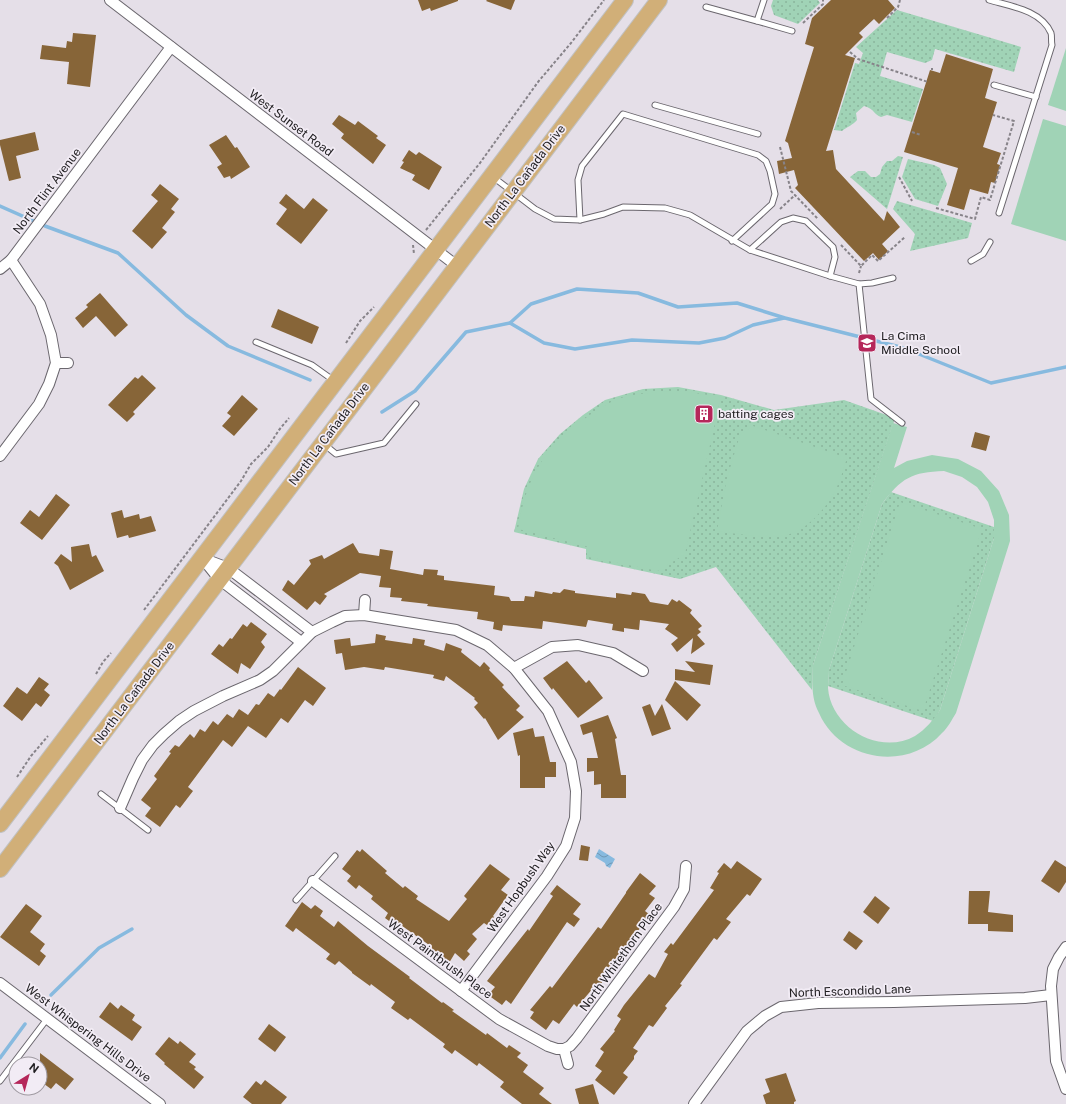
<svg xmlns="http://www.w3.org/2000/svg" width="1066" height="1104" font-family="'Public Sans',sans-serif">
<defs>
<pattern id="grass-dots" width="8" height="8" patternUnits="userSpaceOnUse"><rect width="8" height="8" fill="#a0d3b6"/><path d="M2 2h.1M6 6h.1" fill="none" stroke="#8ab59c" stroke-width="1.8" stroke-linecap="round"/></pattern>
<pattern id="water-waves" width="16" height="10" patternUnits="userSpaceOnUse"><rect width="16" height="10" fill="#87badf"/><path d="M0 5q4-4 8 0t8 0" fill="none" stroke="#6e97b4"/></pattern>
</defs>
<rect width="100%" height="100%" fill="#e5dfe8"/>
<!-- grass -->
<g fill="url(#grass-dots)">
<path d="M773,0H818L820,3L798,24L774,15L771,6Z"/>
<path d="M897,10L1021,47L1014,72L935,49L932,60L925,63L887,52L880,76L923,89L912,122L887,115L881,117C874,115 875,109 864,106L856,113L857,120C853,125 847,127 842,131L834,130L855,63L859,64L863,53L856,47Z"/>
<path d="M898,156L903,157L887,209L850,177L858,171H865L871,177H876L880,174L882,167L887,161H892Z"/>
<path d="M908,159L934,165L940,168L947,184L938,206L915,199L902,177Z"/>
<path d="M897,201L972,223L968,238L910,251L915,234L893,209Z"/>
<path d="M678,387L721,395L774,410L844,400L895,418L813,665L812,690L716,567L680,579L586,559V549L514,532L524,489L538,459L560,434L583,415L605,400L643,389Z"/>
<path d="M891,492L994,527V538L940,710L933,721L828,686L829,670L882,504Z"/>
</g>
<!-- park -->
<g fill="#a0d3b6" fill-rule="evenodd">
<path d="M1066,48V111L1048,105Z"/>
<path d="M1043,119L1066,126V241L1011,224Z"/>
<path d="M682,391L721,397L685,554L658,571L588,557L589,547L518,529C525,481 545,444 587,417C598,409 609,402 621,398C641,392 662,392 682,391Z"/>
<path d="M893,423L907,427L894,468L907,461L932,455L958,459L981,471L999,491L1009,515L1010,541L956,713C952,719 948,728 942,733C907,772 840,761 819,713C811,698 812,682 813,665ZM944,471L962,477L977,487L988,502L994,520V538L940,710C933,720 926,729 915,736C880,756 831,728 828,688C828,682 829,676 829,670L882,504C901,478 912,472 944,471Z"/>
<path d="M753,426L847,458C843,470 840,482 834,493C824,511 803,534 781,536C760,538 738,534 717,531L727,478L740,435Z"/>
<path d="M900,502L982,529L923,711L842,685Z"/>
</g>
<!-- water -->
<path fill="url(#water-waves)" d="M599,849L615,859L610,868L606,866L605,863L595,857Z"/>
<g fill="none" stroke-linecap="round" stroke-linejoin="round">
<!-- stream -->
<g stroke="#87badf" stroke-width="3.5">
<path d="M0,206L45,226L118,253L186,315L228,346L310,380"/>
<path d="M510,323L544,343L575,349L632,340L699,343L725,338L753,325L784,318"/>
<path d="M382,412L415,391L466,332L510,323L531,304L577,289L638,293L678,307L737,303L785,318L904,348L991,383L1066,367"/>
<path d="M51,995L99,948L132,929"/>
<path d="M0,1058L25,1024"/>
</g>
</g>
<!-- building -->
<g fill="#876538">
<path d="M418,0H458V1L431,11L430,8L422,11Z"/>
<path d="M487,0H515L511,10L486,1Z"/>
<path d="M831,0H888L895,8L879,24L874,19L859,33L863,37L845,55L855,58L826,151L833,150L836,169L884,221L887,211L900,227L882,244L888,251L879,260L873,253L864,261L795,188L798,185L794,170L779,174L777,161L792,158L788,143L785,141L814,47L805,44L812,18Z"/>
<path d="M73,33L96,35L90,87L67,84L69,62L40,59L42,45L66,48L67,41L72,42Z"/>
<path d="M946,54L993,69L985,98L997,102L983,147L1001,153L997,164L1000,165L995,183L991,182L988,194L970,189L964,210L947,205L958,168L904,152L930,70L940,73Z"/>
<path d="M339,115L355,125L358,121L378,136L376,138L386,145L373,164L341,138L344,134L332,124Z"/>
<path d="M35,132L39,150L16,156L21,178L9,181L0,145V140Z"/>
<path d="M226,135L235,148L237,147L250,167L231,179L230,176L224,178L217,167L222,164L209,145Z"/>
<path d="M409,150L416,155L419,152L442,167L429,190L412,180L415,175L400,168L404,162L402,161Z"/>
<path d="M160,184L179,199L171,209L175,212L162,228L167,232L152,249L132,231L158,201L151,195Z"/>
<path d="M286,194L304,209L313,198L328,210L301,244L276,224L287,209L279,203Z"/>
<path d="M100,293L128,325L115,337L96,316L83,328L75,318L88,307L86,305Z"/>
<path d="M278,309L319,327L312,344L271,327Z"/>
<path d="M142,375L156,388L133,412L135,414L127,422L108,405L135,377L138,379Z"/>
<path d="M242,395L258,409L234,436L222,426L231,416L227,413Z"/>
<path d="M975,432L990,436L986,451L971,447Z"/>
<path d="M56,494L70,505L42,540L20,523L30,510L39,517Z"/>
<path d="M122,510L124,518L139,514L140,519L151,516L156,531L129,538L128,535L117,538L111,513Z"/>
<path d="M353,543L359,553L379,556L380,549L393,551L390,569L423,575L424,569L438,570L437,575L444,576V580L495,586L494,595L509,597L511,601H524L525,596L534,597L535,591L552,594L553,592L560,593L564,589L575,591V593L616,598V593L631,595L632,592L645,594L650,602L668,605L672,599L677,602L679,600L692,610L690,613L702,626L698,629L701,632L697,635L705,644L691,654L693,638L677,652L671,644L678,638L665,629L669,624L640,620L639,630L624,628V632L612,630L613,624L588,620L586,627L543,621L542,629L503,625L502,631L493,629L494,622L477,619L478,612L427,606L428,604L401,601L402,598L390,597L391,588L379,587L381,576L360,573L324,594L327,596L320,605L315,601L307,610L282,590L288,580L294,585L311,564L309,560L322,555L324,559Z"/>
<path d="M89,544L92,557L96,555L104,571L70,590L58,566L54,563L61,554L72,562L71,547Z"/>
<path d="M251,622L267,634L261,642L265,647L250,669L241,663L238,674L211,654L219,644L223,647L230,638L232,639L243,624L247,627Z"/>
<path d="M376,634L386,636L385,640L412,644L413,638L425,640L424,645L444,651L446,643L462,649L461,652L480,667L484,662L490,668L489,670L504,685L502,687L520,706L516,710L524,717L498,740L485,718L484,719L474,707L478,703L474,699L475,698L446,676L444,681L433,678L434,675L385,667L384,670L364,667L345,670L342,653L336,654L334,640L350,638L351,646L375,643Z"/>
<path d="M567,661L586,683L589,680L603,698L578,718L553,688L552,690L543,678Z"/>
<path d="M685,661L713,665L710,685L675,680V669L695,672Z"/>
<path d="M298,667L326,688L313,706L305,700L288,723L281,718L266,738L248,726L232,747L223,740L188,787L193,791L180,808L176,805L160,827L145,816L151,808L141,800L157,779L154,776L171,753L169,752L175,745L179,747L190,734L194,738L200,729L205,732L213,721L218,725L227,714L233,718L239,709L248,715L256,704L259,705L268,693L274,697L280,689L281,690Z"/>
<path d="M39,677L49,684L44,690L50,695L41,707L36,703L22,721L3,706L17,687L27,694Z"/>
<path d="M675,681L701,705L687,721L665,700Z"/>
<path d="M650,704L655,716L662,704L671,729L652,736L642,707Z"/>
<path d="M608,715L617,738L615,739L621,775H626V798H601V784L594,785V771L587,772V758H598L592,732L583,735L580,725Z"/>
<path d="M533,728L535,737L544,736L550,762H556V777H545V788H520V755L518,756L513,733Z"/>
<path d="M581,845L590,847L588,861L579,860Z"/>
<path d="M362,849L387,871L385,873L403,888L405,886L418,896L416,899L449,921L467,899L464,896L490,864L510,879L501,890L508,895L493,916L494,917L487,925L484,923L472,934L477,939L467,951L470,954L464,961L455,953L449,963L431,949L432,947L398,923L396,926L385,918L388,913L371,899L373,896L359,885L356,889L347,881L351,876L342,869L357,850L360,852Z"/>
<path d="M1055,860L1066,867V882L1059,893L1041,881Z"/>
<path d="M737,861L762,879L750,896L747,894L726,919L731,922L717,940L714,938L680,984L682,985L665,1006L667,1008L653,1027L649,1025L633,1048L638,1051L634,1056V1059L623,1073L628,1077L614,1095L595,1080L602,1071L595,1066L604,1052L600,1049L615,1031L614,1030L621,1019L617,1016L624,1005L649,974L655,978L668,954L664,952L671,943L673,945L714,890L710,888L719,873L717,872L724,863L731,869Z"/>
<path d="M640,873L656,886L649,894L655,898L645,911L650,915L619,956L621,957L597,989L594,987L577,1007L574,1004L559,1024L553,1020L546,1030L530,1018L534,1012L530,1010L550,986L552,988L598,927L601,929L626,893V892Z"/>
<path d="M557,885L581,904L573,914L580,919L574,927L567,922L511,1004L506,1000L502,1005L488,995L495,987L487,981L528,929L529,931L553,896L550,894Z"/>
<path d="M969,891H990L988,912L1013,915V932L988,931V924H968Z"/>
<path d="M875,896L890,908L878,924L863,912Z"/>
<path d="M302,902L311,909L315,905L323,911L320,916L334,927L338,921L368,946L410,977L409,978L442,1003L443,1002L454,1010L452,1011L486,1035L487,1033L507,1048L509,1045L521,1053L517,1057L528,1065L523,1072L544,1088L539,1094L552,1104H522L500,1087L504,1082L479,1063L477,1066L455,1050L452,1054L443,1047L445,1044L410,1018L408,1020L391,1008L395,1002L371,984L370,986L352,973V972L339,961L335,965L326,959L330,954L305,935L296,928L293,932L285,926Z"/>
<path d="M26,904L42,916L30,932L45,944L40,951L46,956L39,966L0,937Z"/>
<path d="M849,931L863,941L856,950L843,940Z"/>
<path d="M110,1002L118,1009L121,1005L135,1015L132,1020L142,1027L132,1041L99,1017Z"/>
<path d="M269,1024L286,1037L275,1052L258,1039Z"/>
<path d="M169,1037L178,1044L180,1041L196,1054L189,1062L196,1067L194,1069L204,1077L194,1089L164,1064L165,1063L155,1054Z"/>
<path d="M40,1053L74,1079L65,1090L56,1083L51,1089L40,1081Z"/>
<path d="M786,1073L796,1101L794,1102V1104H766L763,1095L770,1092L765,1079Z"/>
<path d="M265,1080L287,1097L281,1104H252L243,1097L256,1081L261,1085Z"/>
<path d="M593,1084L599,1104H579L575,1089Z"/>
</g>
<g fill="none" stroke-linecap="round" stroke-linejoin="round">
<!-- lane casing -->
<g stroke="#6b676e" stroke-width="7">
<g id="lane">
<path d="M989,0C1010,6 1041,10 1051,33C1052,36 1051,41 1052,45L999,213"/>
<path d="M706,7L757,21L764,0"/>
<path d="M757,21L792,31"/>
<path d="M994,85L1036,97"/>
<path d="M655,105L758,134"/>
<path d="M493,177L535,209L554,219L580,220L604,214L623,207L665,208L690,215L750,250L830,276L859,284L872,283L893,278"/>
<path d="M580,220L578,180L582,166L623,114L758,155L766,161L770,171L775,194L772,204L732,241"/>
<path d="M750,250L781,222L793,218L806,221L833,247L835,257L830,276"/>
<path d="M971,261L983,254L990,242"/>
<path d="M859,284L871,399L902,423"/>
<path d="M256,342L312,365L333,380"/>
<path d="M325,445L336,454L384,443L416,404"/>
<path d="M101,794L148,830"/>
<path d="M296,900L335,856"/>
<path d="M0,1081L47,1019"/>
</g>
</g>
<!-- street casing -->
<g stroke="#6b676e" stroke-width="12">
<g id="street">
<path d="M110,0L457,266"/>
<path d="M0,269L11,260"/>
<path d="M56,363H68"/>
<path d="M0,456L39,404L49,384L56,363L51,335L40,304L11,260L171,47"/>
<path d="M202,558L228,568L312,632"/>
<path d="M203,559L219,579L301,642"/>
<path d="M364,615L365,600"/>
<path d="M514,668L552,647L578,645L613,653L643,671"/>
<path d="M120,808L133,778L142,760L153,745L164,734L179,721L194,711L223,696L260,680L273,671L312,632L332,622L345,616L364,615L456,630L487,645L514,668L548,711L571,762L576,791L575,818L566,846L547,876L461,991"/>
<path d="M313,881L499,1019L548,1046L557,1049H564L570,1046L577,1038L674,907L684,889L686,866"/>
<path d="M1066,947L1059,957L1053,969L1051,986L1056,1061L1066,1089"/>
<path d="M0,983L160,1104"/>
<path d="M564,1049L568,1064"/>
<path d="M694,1104L747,1031L765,1016L781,1007L818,1003L894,1002L1025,998L1051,995"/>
</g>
</g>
<!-- primary casing -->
<g stroke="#c1c1c1" stroke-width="18">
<g id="primary">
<path d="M0,824L625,0"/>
<path d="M0,869L659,0"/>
</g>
</g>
<!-- path -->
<g stroke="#878389" stroke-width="2" stroke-dasharray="3 2" stroke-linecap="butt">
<path d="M887,18L898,7L900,0"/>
<path d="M803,23L823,4V0"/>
<path d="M850,52L858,59L928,82"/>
<path d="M932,70V68"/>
<path d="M912,132L921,135"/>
<path d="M780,147L791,191L818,219"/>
<path d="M899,177L912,201"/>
<path d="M936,208L975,219L981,197L990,200L1014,121L993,115"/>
<path d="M780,209L795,195"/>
<path d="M426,230L480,163L538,82L571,43L604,0"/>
<path d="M413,245L414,254"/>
<path d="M841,245L861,266L872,255L878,261L905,237"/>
<path d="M859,273L861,266"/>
<path d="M346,343L360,321L374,307"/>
<path d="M144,610L241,481L251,464L268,447L279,430L289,418"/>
<path d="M96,674L103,662L111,653"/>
<path d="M17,777L31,756L48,736"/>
</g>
<!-- lane -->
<use href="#lane" stroke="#fff" stroke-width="5"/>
<!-- street -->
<use href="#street" stroke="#fff" stroke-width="10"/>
<!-- primary -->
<use href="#primary" stroke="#d1af78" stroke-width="16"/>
</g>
<!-- icons -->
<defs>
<g id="school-square" transform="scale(1)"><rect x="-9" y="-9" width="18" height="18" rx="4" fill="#b5275a" stroke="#f2ecf5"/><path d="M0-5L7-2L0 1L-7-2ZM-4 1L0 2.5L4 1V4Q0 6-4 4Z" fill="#fff"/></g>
<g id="building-square" transform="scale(1)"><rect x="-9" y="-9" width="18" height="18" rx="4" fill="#b5275a" stroke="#f2ecf5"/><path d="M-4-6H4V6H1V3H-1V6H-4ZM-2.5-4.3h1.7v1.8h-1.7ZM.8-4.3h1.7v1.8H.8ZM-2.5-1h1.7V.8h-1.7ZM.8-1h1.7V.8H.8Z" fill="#fff"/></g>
</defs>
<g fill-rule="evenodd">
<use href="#school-square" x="867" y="343"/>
<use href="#building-square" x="704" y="414"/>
</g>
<g text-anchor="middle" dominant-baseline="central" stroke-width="3.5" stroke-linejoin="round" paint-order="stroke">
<!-- street labels -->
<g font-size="12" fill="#222023" stroke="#f2ecf5">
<text transform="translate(291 123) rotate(37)">West Sunset Road</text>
<text transform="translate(525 176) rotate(-53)">North La Cañada Drive</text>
<text transform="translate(47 191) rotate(-53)">North Flint Avenue</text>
<text transform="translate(329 434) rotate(-53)">North La Cañada Drive</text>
<text transform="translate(134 693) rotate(-53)">North La Cañada Drive</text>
<text transform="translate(521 887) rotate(-55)">West Hopbush Way</text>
<text transform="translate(621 957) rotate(-54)">North Whitethorn Place</text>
<text transform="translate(440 959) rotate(36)">West Paintbrush Place</text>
<text transform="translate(850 991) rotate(-2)">North Escondido Lane</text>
<text transform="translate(88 1033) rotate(37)">West Whispering Hills Drive</text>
</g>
<!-- poi labels -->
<g font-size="12" fill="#222023" stroke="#f2ecf5" text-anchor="start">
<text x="881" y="336">La Cima<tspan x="881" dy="14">Middle School</tspan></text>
<text x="718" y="414">batting cages</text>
</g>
</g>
<!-- north arrow -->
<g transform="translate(28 1076) rotate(37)"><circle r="19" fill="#f2ecf5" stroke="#9f9aa1"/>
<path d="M0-3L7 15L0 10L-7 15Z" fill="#b5275a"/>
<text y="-6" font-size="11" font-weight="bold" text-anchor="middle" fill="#222023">N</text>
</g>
</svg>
